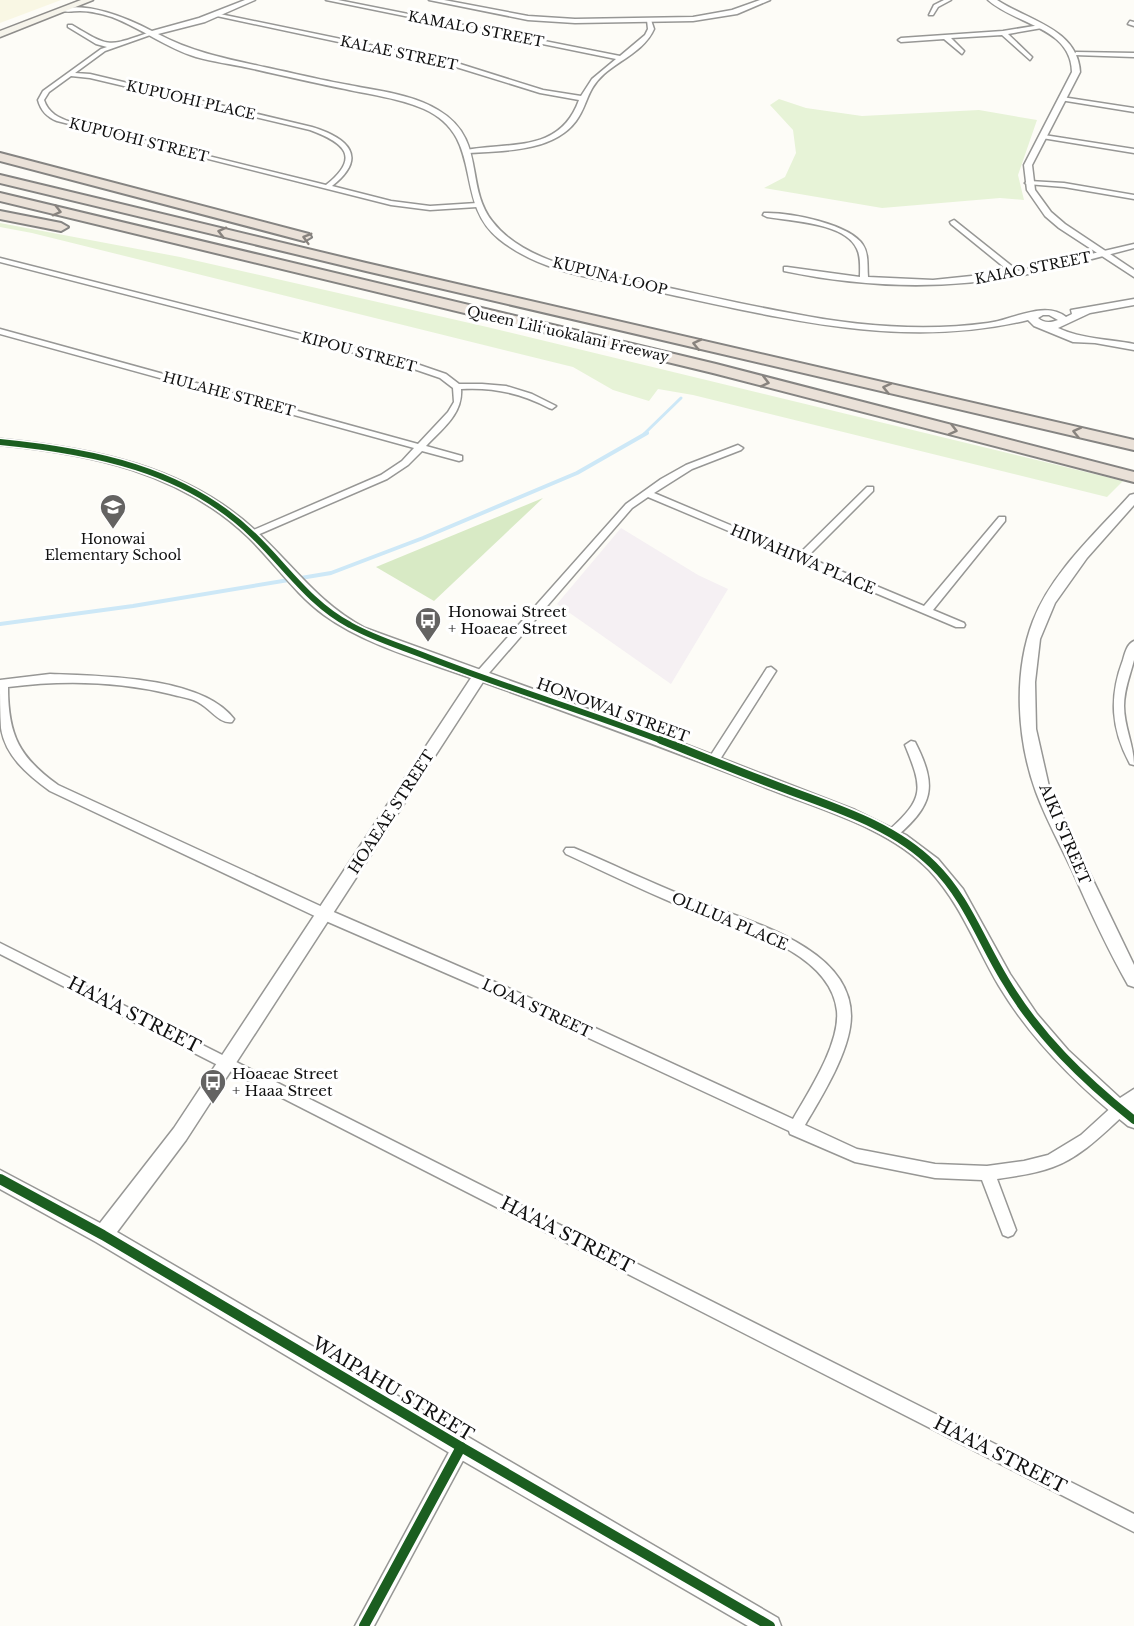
<svg xmlns="http://www.w3.org/2000/svg" width="1134" height="1626" font-family="'Libre Baskerville',serif">
<rect width="100%" height="100%" fill="#fdfcf7"/>
<!-- industrial -->
<path fill="#f5f0f3" d="M621,528L698,575L728,589L671,684L557,604Z"/>
<!-- farmland -->
<path fill="#f9f7e4" d="M0,0H61L0,23Z"/>
<!-- green -->
<g fill="#e7f3d7">
<path d="M779,99L806,108L862,116L979,110L1037,120L1018,175L1024,200L1000,198L882,208L764,188L785,177L796,153L793,130L770,105Z"/>
<path d="M0,223L180,257L487,327L1123,481L1107,497L693,395L658,389L649,401L613,390L573,367L32,233L0,227Z"/>
</g>
<!-- forest -->
<path fill="#d8eac5" d="M543,498L434,601L376,567Z"/>
<g fill="none" stroke-linecap="round" stroke-linejoin="round">
<!-- stream-far1 -->
<path stroke="#cde8f7" stroke-width="3" d="M644,434L681,398"/>
<!-- stream -->
<path stroke="#cde8f7" stroke-width="4" d="M0,624L133,606L331,573L423,538L577,473L647,433"/>
<!-- minor casing -->
<g stroke="#979795" stroke-width="3">
<g id="minor">
<path d="M326,0H338L620,56L645,35L648,29L647,20H651L654,29C645,50 620,60 604,74C586,90 588,105 576,121C553,152 502,151 468,153L466,152V150C511,142 560,153 579,100L540,93L456,67L212,15L215,13L457,63L543,90L581,96L592,79L616,59Z"/>
<path d="M944,0H951L938,7L933,15H929L934,5Z"/>
<path d="M1130,21L1134,22V26L1128,24Z"/>
<path d="M68,25H72C112,49 108,46 151,32L156,33L105,51L75,73L90,74L312,127C348,138 369,157 332,186L391,201L430,206L477,203L481,205L477,207L430,210L391,205L57,121C47,117 41,111 38,100L43,91L101,49L107,47L96,44L68,27ZM71,76L90,78L310,130C345,143 361,157 326,185L71,122C59,118 48,113 44,100L49,92Z"/>
<path d="M1040,25L1042,28L1008,34L1032,57L1030,60L1002,35L951,38L964,51L962,54L944,39L901,42L898,40L901,38L1003,31Z"/>
<path d="M1076,52L1134,53V57L1074,55Z"/>
<path d="M1062,97L1134,108V112L1060,100V98Z"/>
<path d="M1044,135L1134,149V153L1042,138V136Z"/>
<path d="M1029,181L1064,183L1134,195V199L1064,187L1027,184L1025,183Z"/>
<path d="M764,213C789,212 850,224 863,245C869,254 867,267 868,277L933,280L1010,272L951,224L950,222L954,220L1018,271L1134,244V248C1095,258 1057,269 1018,276C941,290 860,287 784,271V267H787L860,277C860,268 861,257 857,249C846,223 791,221 767,217L763,215Z"/>
<path d="M0,258L411,362L446,374L459,384H482L506,386L532,394L556,406L552,409L549,408C521,393 493,387 461,389C463,414 442,429 426,446L462,456V460L459,461L422,451L408,465L387,479L255,536H249V532L381,475L402,461L414,448L0,334V329L418,444L448,412L454,402L453,388L440,378L405,366L0,262Z"/>
<path d="M738,445L743,448L741,450L692,469L654,493L799,554L867,487H873V491L807,557L924,606L999,517H1005V521L933,610L964,623L965,625L964,627H956L648,497L632,508L483,680H475L474,677L475,674L626,504L661,479L686,465Z"/>
<path d="M1134,641C1134,647 1134,654 1134,660C1130,676 1124,689 1124,706C1124,727 1134,745 1134,765L1130,764C1111,729 1109,697 1123,660C1125,653 1127,644 1134,641Z"/>
<path d="M771,667L776,671L717,764H709L707,761L709,758L767,668Z"/>
<path d="M50,674C100,676 202,676 234,719L232,722C220,724 211,710 201,704C193,698 180,697 170,694C117,681 62,680 8,687C8,735 19,757 58,785L329,910L504,986L793,1119C809,1091 840,1044 837,1011C830,947 727,925 678,905C640,889 603,871 566,854L564,851L566,848H574C612,864 649,882 687,897C739,919 851,944 851,1016C851,1050 822,1096 805,1125L857,1149L935,1164L987,1166L1024,1161L1048,1155L1081,1135L1115,1104L1120,1103L1125,1104L1127,1109L1125,1114C1104,1133 1081,1157 1053,1167C1035,1174 1015,1176 997,1179L1016,1230L1013,1235L1008,1237L1003,1235L982,1180L935,1178L855,1162L790,1134L789,1131L494,994L319,918L50,791C28,775 5,756 1,728C0,713 0,696 0,680Z"/>
<path d="M911,741L915,742C938,787 933,805 896,837H888L886,834L888,831C925,798 923,789 905,745Z"/>
<path d="M0,943L1134,1514V1532L0,954Z"/>
<path d="M461,1439L467,1441L469,1447L467,1453L374,1626H355L455,1441Z"/>
</g>
</g>
<!-- tertiary casing -->
<g stroke="#979795" stroke-width="3">
<g id="tertiary">
<path d="M245,0H255L205,22L158,34C192,52 227,59 264,67C293,73 321,80 349,85C378,91 412,94 438,110C487,139 464,184 492,221C527,267 607,275 660,286C703,295 746,305 790,313C855,326 923,332 988,323C1012,320 1045,300 1066,317L1072,314L1071,310L1134,299V305L1090,313L1058,328C1082,339 1108,339 1134,344V350L1095,343L1073,342L1034,326L1028,320C904,350 786,319 663,293C608,280 545,276 499,239C452,201 486,137 424,109C399,98 371,95 345,89C313,83 281,75 249,68C231,64 213,62 196,57C166,48 141,28 112,17C102,14 91,11 80,11C73,11 66,13 59,10C85,0 129,19 152,31L199,18ZM1043,315H1049L1058,320C1051,323 1043,323 1038,318Z"/>
<path d="M429,0H444L528,16L575,19L693,17L732,10L760,0H770L737,14L693,21L575,23L528,20Z"/>
<path d="M988,0H997C1027,20 1078,29 1080,72L1032,165L1035,190L1051,212L1065,224L1134,270V277L1059,228L1045,216L1027,190L1024,165L1072,72C1071,27 1016,25 988,0Z"/>
<path d="M0,439C93,448 186,466 256,531C293,565 319,604 365,628L682,743L855,810L906,835L938,859L963,889L1010,974L1037,1014L1068,1050L1120,1098L1134,1089V1128L1128,1126C1078,1086 1032,1041 999,986C976,947 961,904 929,870C888,828 825,811 772,790C676,752 580,717 483,682L186,1140L117,1232L778,1618L781,1626H748L453,1455L96,1242L0,1189V1170L100,1223L174,1128L471,678C424,661 365,645 324,615C295,594 274,562 248,537C180,472 91,454 0,445Z"/>
<path d="M1134,494V505L1087,558L1055,603L1040,639L1035,682L1036,729L1050,791L1134,965V987L1128,985C1107,948 1089,909 1072,870C1060,844 1046,819 1036,792C1017,740 1013,673 1033,621C1052,572 1095,534 1130,495Z"/>
</g>
</g>
<!-- secondary casing -->
<g stroke="#8e8d8b" stroke-width="3">
<path id="secondary" d="M81,0H93L0,37V31Z"/>
</g>
<!-- motorway casing -->
<g stroke="#858482" stroke-width="4">
<g id="motorway">
<path d="M0,153L309,234L311,237L304,241L0,161Z"/>
<path d="M0,175L366,263L1134,440V450L366,271L0,183Z"/>
<path d="M0,193L716,364L1134,472V482L713,373L0,201Z"/>
<path d="M0,211L61,223L68,227L61,231L0,219Z"/>
</g>
</g>
<!-- minor -->
<use href="#minor" fill="#fffffe" fill-rule="evenodd"/>
<!-- tertiary -->
<use href="#tertiary" fill="#fffffe" fill-rule="evenodd"/>
<!-- secondary -->
<use href="#secondary" fill="#f6f4eb" fill-rule="evenodd"/>
<!-- motorway -->
<use href="#motorway" fill="#eae1d8" fill-rule="evenodd"/>
<!-- cycleway-far2 casing -->
<g stroke="#fff" stroke-width="9">
<path id="cycleway-far2" d="M0,442C92,451 186,469 254,536C286,567 310,604 350,625C375,639 403,647 430,658C507,688 587,712 665,742"/>
</g>
<!-- cycleway-far1 casing -->
<g stroke="#fff" stroke-width="12">
<path id="cycleway-far1" d="M661,740C701,756 740,772 780,787C832,807 892,824 933,865C966,897 981,941 1005,980C1038,1036 1084,1080 1134,1120"/>
</g>
<!-- cycleway casing -->
<g stroke="#fff" stroke-width="14">
<g id="cycleway">
<path d="M0,1179L103,1235L461,1447L770,1626"/>
<path d="M364,1626L461,1447"/>
</g>
</g>
<!-- cycleway-far2 -->
<use href="#cycleway-far2" stroke="#1b5e20" stroke-width="6"/>
<!-- cycleway-far1 -->
<use href="#cycleway-far1" stroke="#1b5e20" stroke-width="8"/>
<!-- cycleway -->
<use href="#cycleway" stroke="#1b5e20" stroke-width="10"/>
</g>
<!-- one-way arrows -->
<defs><path id="oneway-chevron" d="M-2-3.5L2.5 0L-2 3.5" fill="none" stroke-width="1.6" stroke-linecap="round" stroke-linejoin="round" transform="scale(1.5)"/></defs>
<g stroke="#88837e">
<use href="#oneway-chevron" transform="translate(57 211) rotate(14)"/>
<use href="#oneway-chevron" transform="translate(222 232) rotate(-166)"/>
<use href="#oneway-chevron" transform="translate(307 238) rotate(-164)"/>
<use href="#oneway-chevron" transform="translate(697 344) rotate(-167)"/>
<use href="#oneway-chevron" transform="translate(765 382) rotate(14)"/>
<use href="#oneway-chevron" transform="translate(887 388) rotate(-167)"/>
<use href="#oneway-chevron" transform="translate(953 430) rotate(14)"/>
<use href="#oneway-chevron" transform="translate(1077 432) rotate(-167)"/>
</g>
<!-- icons -->
<defs>
<g id="school-pin" transform="scale(1.35)"><path d="M0 17L-7.5 6A9.5 9.5 0 1 1 7.5 6Z" fill="#646362" stroke="#fff"/><path d="M0-5L7-2L0 1L-7-2ZM-4 1L0 2.5L4 1V4Q0 6-4 4Z" fill="#fff"/></g>
<g id="bus-pin" transform="scale(1.35)"><path d="M0 17L-7.5 6A9.5 9.5 0 1 1 7.5 6Z" fill="#646362" stroke="#fff"/><path d="M-5-6H5V4H4V6H2V4H-2V6H-4V4H-5ZM-3.5-4V0h7V-4ZM-3.5 1.2v1.5H-2V1.2ZM2 1.2v1.5H3.5V1.2Z" fill="#fff"/></g>
</defs>
<g fill-rule="evenodd">
<use href="#school-pin" x="113" y="507"/>
<use href="#bus-pin" x="428" y="620"/>
<use href="#bus-pin" x="213" y="1082"/>
</g>
<g text-anchor="middle" dominant-baseline="central" stroke-width="6" stroke-linejoin="round" paint-order="stroke">
<!-- far-street labels -->
<g font-size="14" fill="#111" stroke="#fff">
<text transform="translate(476 29) rotate(11)">KAMALO STREET</text>
<text transform="translate(399 53) rotate(12)">KALAE STREET</text>
<text transform="translate(191 100) rotate(13)">KUPUOHI PLACE</text>
<text transform="translate(139 140) rotate(14)">KUPUOHI STREET</text>
<text transform="translate(1033 268) rotate(-11)">KAIAO STREET</text>
<text transform="translate(610 276) rotate(14)">KUPUNA LOOP</text>
<text transform="translate(568 334) rotate(13)">Queen Liliʻuokalani Freeway</text>
<text transform="translate(359 352) rotate(15)">KIPOU STREET</text>
<text transform="translate(229 394) rotate(15)">HULAHE STREET</text>
</g>
<!-- far-poi labels -->
<g font-size="14" fill="#111" stroke="#fff">
<text x="113" y="539">Honowai<tspan x="113" dy="16">Elementary School</tspan></text>
</g>
<!-- street labels -->
<g font-size="15" fill="#111" stroke="#fff">
<text transform="translate(803 559) rotate(23)">HIWAHIWA PLACE</text>
<text transform="translate(613 710) rotate(20)">HONOWAI STREET</text>
<text transform="translate(391 812) rotate(-57)">HOAEAE STREET</text>
<text transform="translate(1065 834) rotate(67)">AIKI STREET</text>
<text transform="translate(730 921) rotate(23)">OLILUA PLACE</text>
<text transform="translate(537 1008) rotate(25)">LOAA STREET</text>
</g>
<!-- poi labels -->
<g font-size="15" fill="#111" stroke="#fff" text-anchor="start">
<text x="448" y="611">Honowai Street<tspan x="448" dy="17">+ Hoaeae Street</tspan></text>
<text x="232" y="1073">Hoaeae Street<tspan x="232" dy="17">+ Haaa Street</tspan></text>
</g>
<!-- near-street labels -->
<g font-size="18" fill="#111" stroke="#fff">
<text transform="translate(134 1015) rotate(27)">HA'A'A STREET</text>
<text transform="translate(567 1235) rotate(27)">HA'A'A STREET</text>
<text transform="translate(393 1389) rotate(31)">WAIPAHU STREET</text>
<text transform="translate(1000 1455) rotate(27)">HA'A'A STREET</text>
</g>
</g>
</svg>
